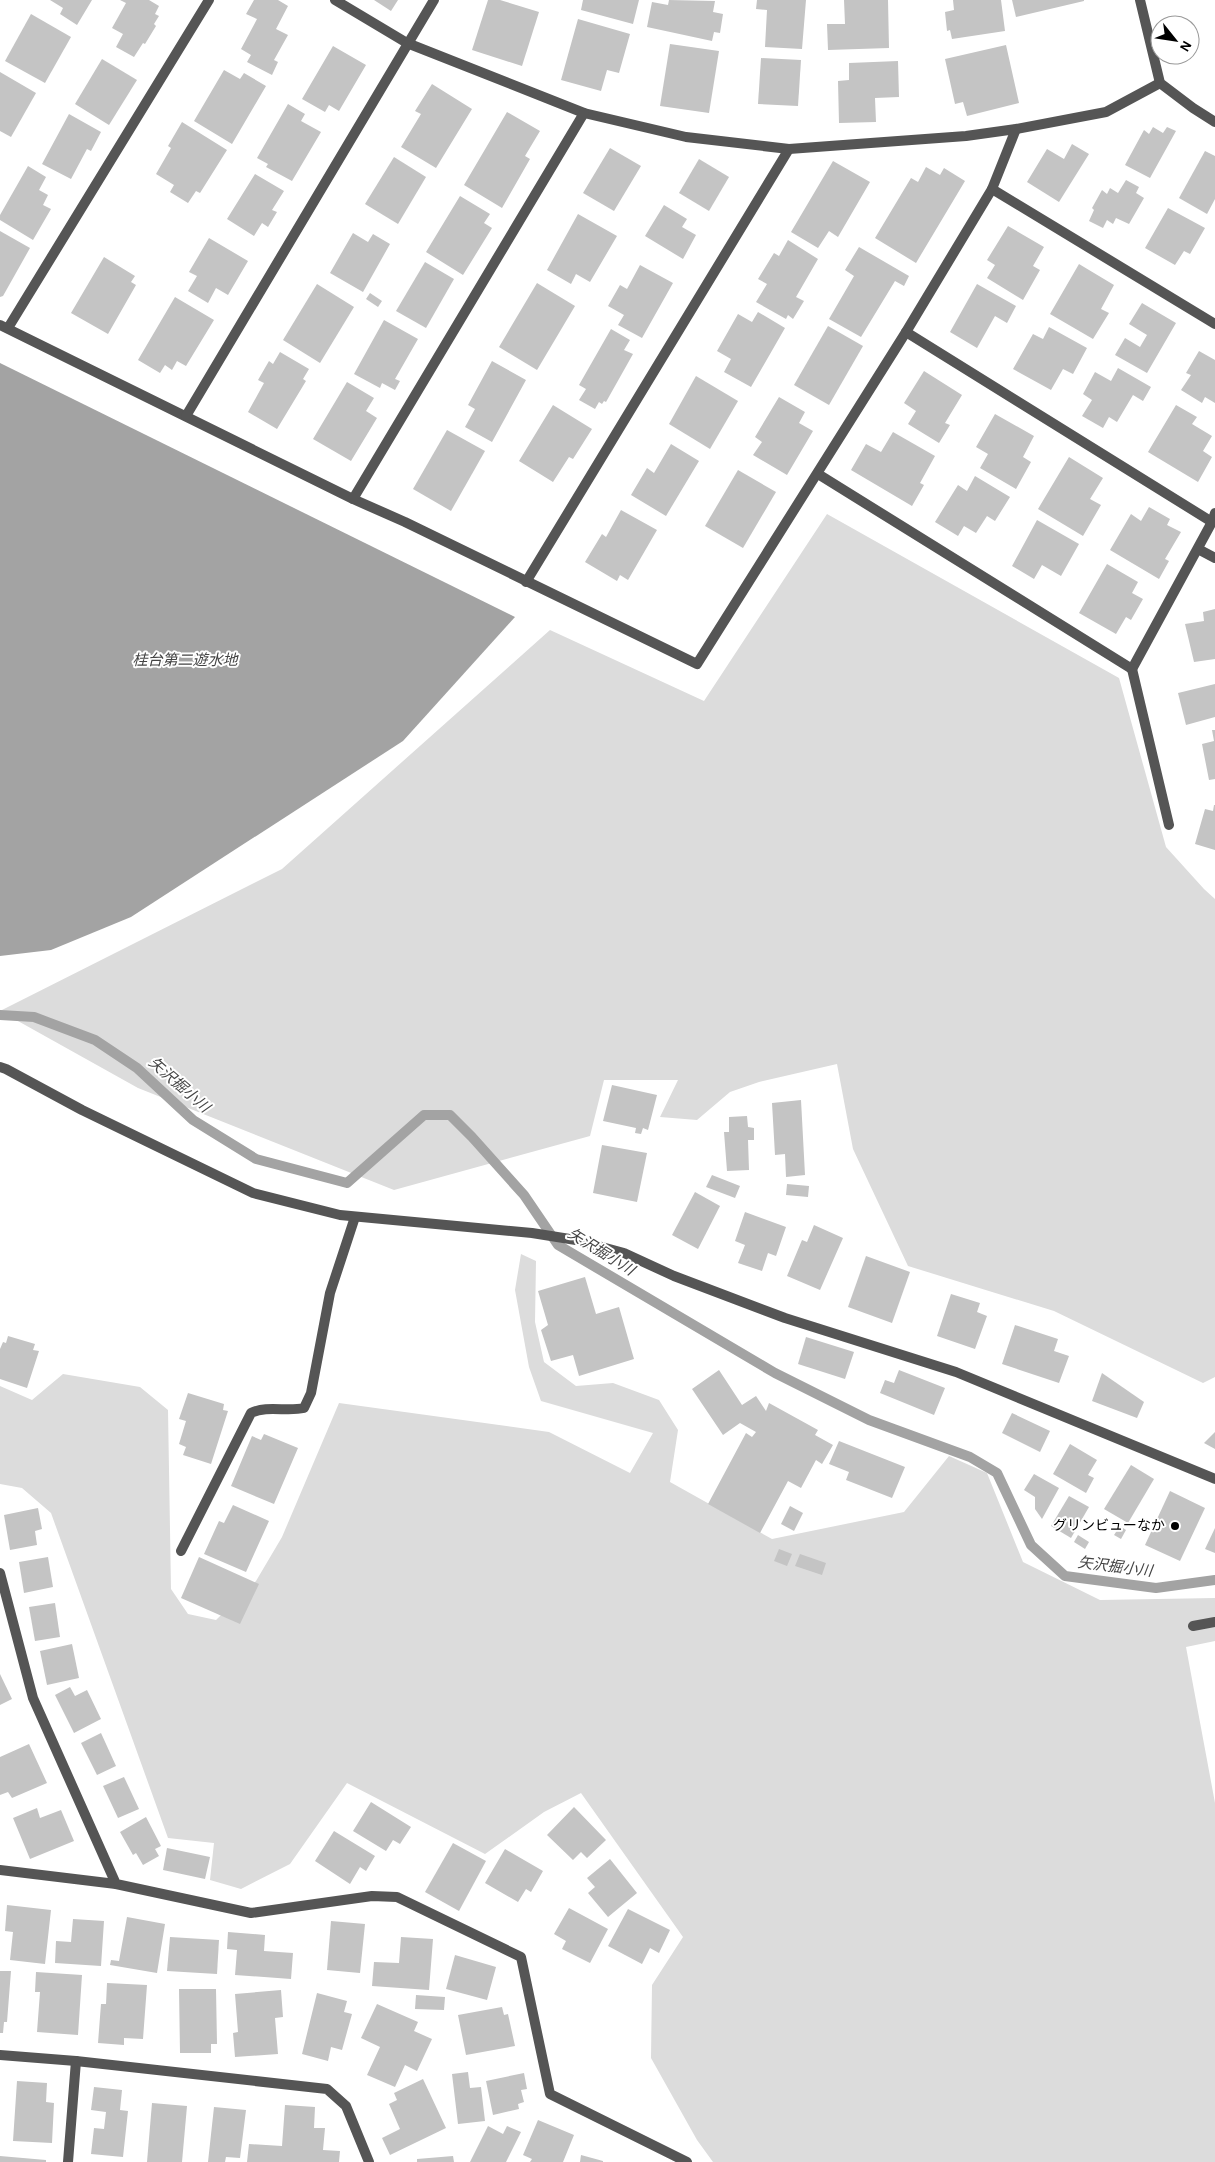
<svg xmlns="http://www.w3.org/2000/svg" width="1215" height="2162" font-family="'Alegreya Sans','Noto Sans JP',sans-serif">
<rect width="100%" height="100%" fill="#fff"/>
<!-- green -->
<g fill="#dcdcdc">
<path d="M827,514L1119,678L1166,847L1204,889L1215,899V1377L1203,1383L1054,1311L908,1266L853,1149L837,1064L759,1082L730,1092L697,1120L660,1117L678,1080H604L590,1136L394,1190L138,1088L0,1011L282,869L550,630L704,701Z"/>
<path d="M521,1254L536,1261L535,1322L544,1362L576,1386L613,1383L659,1400L678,1430L670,1482L772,1539L904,1512L949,1456L987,1473L1023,1562L1100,1600L1215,1598V1641L1186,1647L1215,1803V2162H713L697,2140L651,2058L652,1985L683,1937L581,1793L544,1812L485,1854L347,1783L290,1864L241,1889L210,1880L214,1843L168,1838L51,1513L22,1488L0,1484V1386L32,1400L63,1374L140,1387L168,1410L171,1589L188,1614L216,1620L256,1581L282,1537L339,1403L549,1432L630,1473L653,1433L541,1401L529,1367L515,1290Z"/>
</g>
<!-- water -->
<path fill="#a3a3a3" d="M0,363L515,617L403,741L131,917L51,950L0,956Z"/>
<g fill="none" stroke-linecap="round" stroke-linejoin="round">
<!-- stream -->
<path stroke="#a3a3a3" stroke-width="10" d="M0,1015L34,1017L95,1040L137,1068L193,1120L256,1159L347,1183L424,1115H450L472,1137L524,1195L558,1245L775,1373L869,1420L970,1457L997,1473L1031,1545L1065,1576L1156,1588L1215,1580"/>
</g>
<!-- building -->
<g fill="#c4c4c4">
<path d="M50,0H92L77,25L60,14L63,8Z"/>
<path d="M120,0H149L159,6L155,14L159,16L154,24L156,26L145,44L143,43L134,57L116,47L123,34L112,28L126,3Z"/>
<path d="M254,0H278L288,6L276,29L288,35L274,60L278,62L272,75L247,62L251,55L241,49L257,19L246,14Z"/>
<path d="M374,0H398L391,11Z"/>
<path d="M488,0H500L539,12L522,66L472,50Z"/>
<path d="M583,0H639L633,24L581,10Z"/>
<path d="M669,0L715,1L713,12L723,14L720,33L714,32L712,41L647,27L652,2L668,5Z"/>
<path d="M757,0H806L802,49L765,47L767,10L756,9Z"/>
<path d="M844,0H888L889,48L828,50L827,24H845Z"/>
<path d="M953,0H1001L1005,31L952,39L950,30L947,31L945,12L954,10Z"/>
<path d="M1012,0H1084V1L1016,17Z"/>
<path d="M31,14L71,37L45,83L5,61Z"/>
<path d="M578,19L630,34L619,73L607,70L601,91L561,80Z"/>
<path d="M670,44L719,51L709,113L660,106Z"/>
<path d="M1006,45L1019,103L967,116L963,102L955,104L945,59Z"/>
<path d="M333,46L366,65L339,111L329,105L325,112L302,99Z"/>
<path d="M761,58L801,60L798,106L758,104Z"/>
<path d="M102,59L137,80L109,125L75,104Z"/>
<path d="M898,61L899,97L875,98L876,122L839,123L838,81L849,80V63Z"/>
<path d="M224,70L240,79L244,73L266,86L232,144L194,121Z"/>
<path d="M0,72L36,93L11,137L0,131Z"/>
<path d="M432,84L472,109L436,168L401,147L421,114L415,111Z"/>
<path d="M288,104L305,114L301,121L321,132L292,181L266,167L268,164L257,158Z"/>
<path d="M507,112L540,131L525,156L530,159L502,208L464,185Z"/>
<path d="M69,114L101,132L91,151L87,149L71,179L42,164Z"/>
<path d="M182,122L227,150L200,193L196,191L188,203L170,192L174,185L156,174L171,148L168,146Z"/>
<path d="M1153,127L1163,133L1167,127L1176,131L1150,178L1125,165L1144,130L1149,134Z"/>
<path d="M1072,144L1089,154L1059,202L1027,182L1047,149L1064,159Z"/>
<path d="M610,148L641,166L614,211L583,193Z"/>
<path d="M1205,151L1215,156V199L1207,214L1179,198Z"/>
<path d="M394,157L426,177L398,224L365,204Z"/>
<path d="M699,159L729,177L709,211L679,193Z"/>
<path d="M833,161L870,182L838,237L829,231L818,248L791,232Z"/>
<path d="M28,166L46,177L39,190L48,195L43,205L51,209L33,240L0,220V215Z"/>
<path d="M926,167L940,175L944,168L965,181L916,263L875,238L911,178L918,182Z"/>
<path d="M255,174L284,191L272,210L277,212L268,227L262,223L254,236L227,219Z"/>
<path d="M1126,180L1139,187L1136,193L1144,198L1129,224L1116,218L1113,224L1107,220L1103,228L1089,221L1094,210L1092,208L1102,190L1107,194L1110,188L1118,193Z"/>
<path d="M460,196L490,214L484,223L492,228L463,275L426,252Z"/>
<path d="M664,205L687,219L682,227L696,235L683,259L645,236Z"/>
<path d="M1168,208L1205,228L1190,254L1184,251L1175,265L1145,248Z"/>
<path d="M578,214L617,236L590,282L576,274L571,284L547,270Z"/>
<path d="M1008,226L1044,247L1033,266L1040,270L1023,300L987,278L995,265L987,260Z"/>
<path d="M0,231L30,248L3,296L0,297Z"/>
<path d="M353,233L368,242L373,234L390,244L363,292L330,273Z"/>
<path d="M209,238L248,261L228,295L216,288L208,303L188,291L197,276L189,272Z"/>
<path d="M788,240L818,259L796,297L804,301L793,319L788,315L786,319L756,302L767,284L758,279L774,253L779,256Z"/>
<path d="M859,247L909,276L904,286L895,281L861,337L829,319L854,276L845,270Z"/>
<path d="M104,257L135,276L131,282L136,285L108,334L71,313Z"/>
<path d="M425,262L454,279L426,328L396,311Z"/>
<path d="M1079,264L1114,285L1101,309L1109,313L1093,339L1050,314Z"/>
<path d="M640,265L673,283L642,338L618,325L624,315L608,306L620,285L627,289Z"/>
<path d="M537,283L575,306L537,370L499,347Z"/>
<path d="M317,284L354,307L320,363L283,340Z"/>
<path d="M977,284L1016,306L1007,323L995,316L977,348L950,332Z"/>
<path d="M370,293L382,301L378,307L366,299Z"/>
<path d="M175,297L214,320L186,366L177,361L172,370L165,365L160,373L138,360Z"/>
<path d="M1142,303L1176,323L1147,373L1115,355L1125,338L1140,347L1147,335L1129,324Z"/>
<path d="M758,312L785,328L751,387L724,372L731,359L717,351L738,314L752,322Z"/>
<path d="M384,320L418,339L395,379L400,381L395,390L382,383L380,388L354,374Z"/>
<path d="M828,326L863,346L829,405L794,385Z"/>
<path d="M1049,327L1087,348L1073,374L1063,369L1051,390L1013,369L1033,334L1043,339Z"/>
<path d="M611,329L630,340L624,350L633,354L606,402L604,401L602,404L599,402L595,409L579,400L586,389L579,385Z"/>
<path d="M1199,351L1215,360V403L1205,397L1202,403L1181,390L1191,375L1186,373Z"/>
<path d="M280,352L309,369L303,379L306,381L277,429L248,412L264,383L258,380L269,361L273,364Z"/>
<path d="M492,361L526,380L492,442L465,427L475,409L468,405Z"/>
<path d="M1118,368L1151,387L1143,401L1133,395L1117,422L1109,417L1103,428L1082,416L1092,400L1083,394L1095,372L1111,381Z"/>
<path d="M924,371L962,395L945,423L950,425L939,443L908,424L916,411L904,403Z"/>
<path d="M696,376L738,401L710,449L669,424Z"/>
<path d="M347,382L374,398L366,411L377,418L351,461L313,439Z"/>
<path d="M779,397L805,412L799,423L813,431L787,475L753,455L762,442L755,437Z"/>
<path d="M553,405L592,429L573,459L569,457L553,482L519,461Z"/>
<path d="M1176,405L1197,417L1192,424L1212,436L1203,451L1212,457L1198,482L1148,452Z"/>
<path d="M995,414L1034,436L1023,457L1031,462L1016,489L980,468L988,454L976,447Z"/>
<path d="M447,430L485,451L451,511L413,489Z"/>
<path d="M893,432L935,456L920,483L924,485L912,506L851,470L866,444L881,452Z"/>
<path d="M671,444L699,461L666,516L631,495L647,468L654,473Z"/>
<path d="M1069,457L1103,478L1090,499L1101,505L1083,536L1038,509Z"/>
<path d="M738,470L776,492L743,548L705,526Z"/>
<path d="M975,476L1010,497L995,521L987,516L976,533L964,526L958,536L935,522L958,485L967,491Z"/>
<path d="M1149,507L1170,519L1167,525L1181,532L1165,559L1169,561L1159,579L1110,550L1131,514L1141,521Z"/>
<path d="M621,510L657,530L628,580L620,575L617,581L585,562L602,534L606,537Z"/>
<path d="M1037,520L1079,544L1061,576L1042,565L1034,579L1012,566Z"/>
<path d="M1107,564L1138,582L1132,593L1143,599L1131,620L1126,617L1116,634L1079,613Z"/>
<path d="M1215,609V659L1194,662L1185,624L1204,621L1203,612Z"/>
<path d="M1215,684V717L1186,725L1178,693Z"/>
<path d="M1212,730H1215V779L1209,780L1202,744L1214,741Z"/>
<path d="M1214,805H1215V850L1195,844L1205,809L1213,811Z"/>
<path d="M612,1085L657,1095L648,1130L643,1128L641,1134L635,1133L636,1128L603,1121Z"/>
<path d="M801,1100L805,1175L786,1177L785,1154L775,1155L772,1103Z"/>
<path d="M747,1116L748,1127L754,1128V1140H748L749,1170L727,1171L724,1132H729V1117Z"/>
<path d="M602,1145L647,1153L637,1202L593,1193Z"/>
<path d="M712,1175L740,1186L735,1198L706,1187Z"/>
<path d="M787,1184L809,1186L808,1197L786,1195Z"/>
<path d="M695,1192L720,1206L698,1249L672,1235Z"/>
<path d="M745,1212L786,1227L776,1256L768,1253L762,1271L738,1263L745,1245L735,1241Z"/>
<path d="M814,1225L843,1238L820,1290L787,1276L802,1240L807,1242Z"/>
<path d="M866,1256L910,1272L892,1323L848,1307Z"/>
<path d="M585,1277L596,1314L619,1307L634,1359L579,1376L573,1355L551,1361L541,1330L548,1325L538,1291Z"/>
<path d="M951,1294L980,1303L977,1312L987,1316L975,1349L937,1336Z"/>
<path d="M1015,1325L1058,1339L1054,1351L1069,1356L1059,1383L1002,1364Z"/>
<path d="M8,1336L35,1344L33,1350L39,1351L27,1388L0,1379V1349L3,1342L6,1343Z"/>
<path d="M806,1337L854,1352L845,1379L798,1364Z"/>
<path d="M719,1370L742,1405L756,1396L766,1411L769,1403L818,1430L815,1435L833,1445L822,1464L816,1460L801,1488L788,1481L760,1533L708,1504L746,1433L752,1437L756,1432L740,1423L723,1435L692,1389Z"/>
<path d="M899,1370L945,1388L934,1415L880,1393L885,1380L894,1383Z"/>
<path d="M1102,1373L1144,1402L1137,1418L1092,1401Z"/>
<path d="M188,1393L224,1404L223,1410L228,1411L211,1464L183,1455L186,1447L179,1444L186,1421L179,1419Z"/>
<path d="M1012,1413L1050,1431L1040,1452L1002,1433Z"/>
<path d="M1215,1432V1449L1204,1443Z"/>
<path d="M264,1434L298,1448L274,1504L231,1486L252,1436L261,1440Z"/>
<path d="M839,1441L905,1467L892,1498L846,1480L849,1472L829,1464Z"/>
<path d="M1070,1444L1097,1460L1088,1475L1094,1478L1086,1493L1053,1474Z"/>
<path d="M1131,1465L1154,1479L1128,1523L1104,1509Z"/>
<path d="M1034,1474L1059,1488L1042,1519L1035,1509V1497L1024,1490Z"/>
<path d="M1170,1491L1205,1508L1180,1561L1145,1545Z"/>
<path d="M1069,1496L1089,1507L1071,1538L1051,1526Z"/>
<path d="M233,1505L269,1521L246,1572L204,1554L219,1521L224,1523Z"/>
<path d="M790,1506L803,1513L794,1531L781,1524Z"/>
<path d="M38,1508L42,1529L35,1531L37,1545L10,1550L4,1515Z"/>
<path d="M1120,1526L1126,1530L1121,1539L1114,1535Z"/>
<path d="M1215,1528V1553L1205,1549Z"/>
<path d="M1078,1535L1089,1542L1085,1549L1074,1542Z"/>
<path d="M779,1549L792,1554L787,1566L774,1561Z"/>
<path d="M800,1554L826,1563L822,1575L795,1566Z"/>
<path d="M48,1557L53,1587L24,1593L19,1562Z"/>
<path d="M199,1557L259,1584L240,1624L181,1598Z"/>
<path d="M55,1603L60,1637L35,1641L29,1607Z"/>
<path d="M72,1644L79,1678L47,1685L40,1651Z"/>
<path d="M0,1674L12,1699L0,1705Z"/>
<path d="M70,1687L75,1696L87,1690L101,1719L74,1733L55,1695Z"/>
<path d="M101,1733L116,1766L97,1775L81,1743Z"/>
<path d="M29,1744L47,1783L12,1798L8,1792L0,1795V1757Z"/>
<path d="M124,1777L139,1809L118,1818L103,1786Z"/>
<path d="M371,1802L411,1827L400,1844L393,1840L386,1851L353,1831Z"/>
<path d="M574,1807L606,1840L587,1858L581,1852L573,1860L547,1835Z"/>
<path d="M37,1808L40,1818L61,1810L74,1841L30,1859L13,1818Z"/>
<path d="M146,1817L161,1846L155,1849L159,1856L143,1865L136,1853L133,1855L120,1832Z"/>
<path d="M334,1831L375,1856L366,1871L360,1867L350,1884L315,1861Z"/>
<path d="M453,1843L486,1861L459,1911L425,1892Z"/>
<path d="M167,1848L210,1857L205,1879L163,1870Z"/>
<path d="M505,1849L543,1871L531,1892L526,1889L518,1902L485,1883Z"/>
<path d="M610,1859L637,1893L608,1917L588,1893L595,1887L587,1878Z"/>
<path d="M7,1905L51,1910L45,1964L10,1960L13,1932L5,1931Z"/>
<path d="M569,1908L608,1929L590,1963L562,1949L566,1941L554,1934Z"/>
<path d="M628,1909L670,1930L659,1953L650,1948L642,1964L608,1946Z"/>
<path d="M127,1917L165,1924L157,1973L110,1965L111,1960L119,1961Z"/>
<path d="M73,1919L104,1921L101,1966L55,1963L56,1941L71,1942Z"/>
<path d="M331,1921L365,1924L360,1973L327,1970Z"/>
<path d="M228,1932L265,1935L264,1951L293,1953L291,1979L235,1975L237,1950L227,1949Z"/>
<path d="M170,1937L219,1940L217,1974L167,1971Z"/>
<path d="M401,1937L433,1939L429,1990L372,1986L374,1962L399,1963Z"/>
<path d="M455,1955L496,1967L487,2000L446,1989Z"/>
<path d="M0,1971H11L7,2022H4L3,2033H0Z"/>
<path d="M36,1972L82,1975L78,2035L37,2032L40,1992H35Z"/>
<path d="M107,1983L147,1985L143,2039L124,2038V2045L98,2043L101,2004H106Z"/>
<path d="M179,1989H216L217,2044H211V2053H180Z"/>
<path d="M281,1990L283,2017L275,2018L278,2054L235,2057L233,2033L238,2032L235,1994Z"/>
<path d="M317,1993L347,2001L344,2012L352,2014L342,2050L331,2047L328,2061L302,2054Z"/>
<path d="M416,1995L445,1997L444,2010L415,2009Z"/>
<path d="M377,2004L418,2022L414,2031L432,2039L417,2071L405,2065L395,2087L367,2075L380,2047L361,2038Z"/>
<path d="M502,2007L504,2015L508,2014L515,2046L466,2055L458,2015Z"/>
<path d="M468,2072L470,2088L481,2087L485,2121L458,2124L452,2074Z"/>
<path d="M524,2073L527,2089L521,2090L524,2102L518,2104L519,2109L493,2115L486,2081Z"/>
<path d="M423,2079L446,2128L390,2155L382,2138L400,2129L389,2104L397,2100L394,2093Z"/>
<path d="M17,2081L47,2083L46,2102L54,2103L52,2143L13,2141Z"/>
<path d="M94,2087L122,2090L120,2110L128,2111L123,2157L91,2154L94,2128L104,2129L106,2112L91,2110Z"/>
<path d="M152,2103L187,2106L182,2162H147Z"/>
<path d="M285,2105L315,2107L314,2128H325L323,2150L340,2151L339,2162H247L249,2144L282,2146Z"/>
<path d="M214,2107L246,2110L240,2158L226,2157L225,2162H208Z"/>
<path d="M538,2120L574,2135L563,2162H530L532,2159L523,2155Z"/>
<path d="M488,2126L503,2134L507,2126L521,2132L506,2162H470Z"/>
<path d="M581,2155L603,2161V2162H580Z"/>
<path d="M0,2156L46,2160V2162H0Z"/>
<path d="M453,2156L454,2162H417V2159Z"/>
</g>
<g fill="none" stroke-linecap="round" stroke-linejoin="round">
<!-- service -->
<g stroke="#555" stroke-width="10">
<path d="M1198,549L1215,558"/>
<path d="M181,1551L251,1413C267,1405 287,1412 304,1408L311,1393L330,1293L355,1217"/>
</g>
<!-- minor -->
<g stroke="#555" stroke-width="10">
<path d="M335,0L407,43L584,113L686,137L789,149L966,136L1016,129L1106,112L1160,83"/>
<path d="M1140,0L1160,83L1193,108L1215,122"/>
<path d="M992,189L1215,324"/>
<path d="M0,325L353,499L405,522L697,664L906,332L992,189L1016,129"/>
<path d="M8,328L209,0"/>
<path d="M906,332L1212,522"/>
<path d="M186,416L434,0"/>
<path d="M818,474L1132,669L1212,522L1215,513"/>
<path d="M353,499L584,113"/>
<path d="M526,582L789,149"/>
<path d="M1132,669L1169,825"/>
<path d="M0,1067L6,1069L82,1110L253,1193L340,1215L532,1233L576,1240L624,1253L674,1276L785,1318L956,1372L1215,1479"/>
<path d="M0,1573L33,1698L116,1884L251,1913L372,1896L397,1897L521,1957L550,2094L687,2162"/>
<path d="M1193,1626L1215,1622"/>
<path d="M0,1870L116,1884"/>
<path d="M0,2055L76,2061L327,2089L346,2106L369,2162"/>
<path d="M68,2162L76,2061"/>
</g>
</g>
<!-- markers -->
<circle fill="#000" stroke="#fff" stroke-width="2" cx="1175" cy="1526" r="5"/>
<g text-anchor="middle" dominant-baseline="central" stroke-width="4" stroke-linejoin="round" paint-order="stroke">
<!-- poi labels -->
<g font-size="14" fill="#000" stroke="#fff" text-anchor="end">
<text x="1165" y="1526">グリンビューなか</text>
</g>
<!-- water labels -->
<g font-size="15" font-style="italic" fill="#444" stroke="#fff">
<text x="185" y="660">桂台第二遊水地</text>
<text transform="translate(179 1085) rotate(41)">矢沢掘小川</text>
<text transform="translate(601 1252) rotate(32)">矢沢掘小川</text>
<text transform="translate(1115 1567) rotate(7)">矢沢掘小川</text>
</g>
</g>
<!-- north arrow -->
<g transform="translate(1175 40) rotate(120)"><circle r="24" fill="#ffffff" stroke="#999999"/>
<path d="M0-4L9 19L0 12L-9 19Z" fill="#000000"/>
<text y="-8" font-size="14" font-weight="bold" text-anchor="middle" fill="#000000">N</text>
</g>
</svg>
